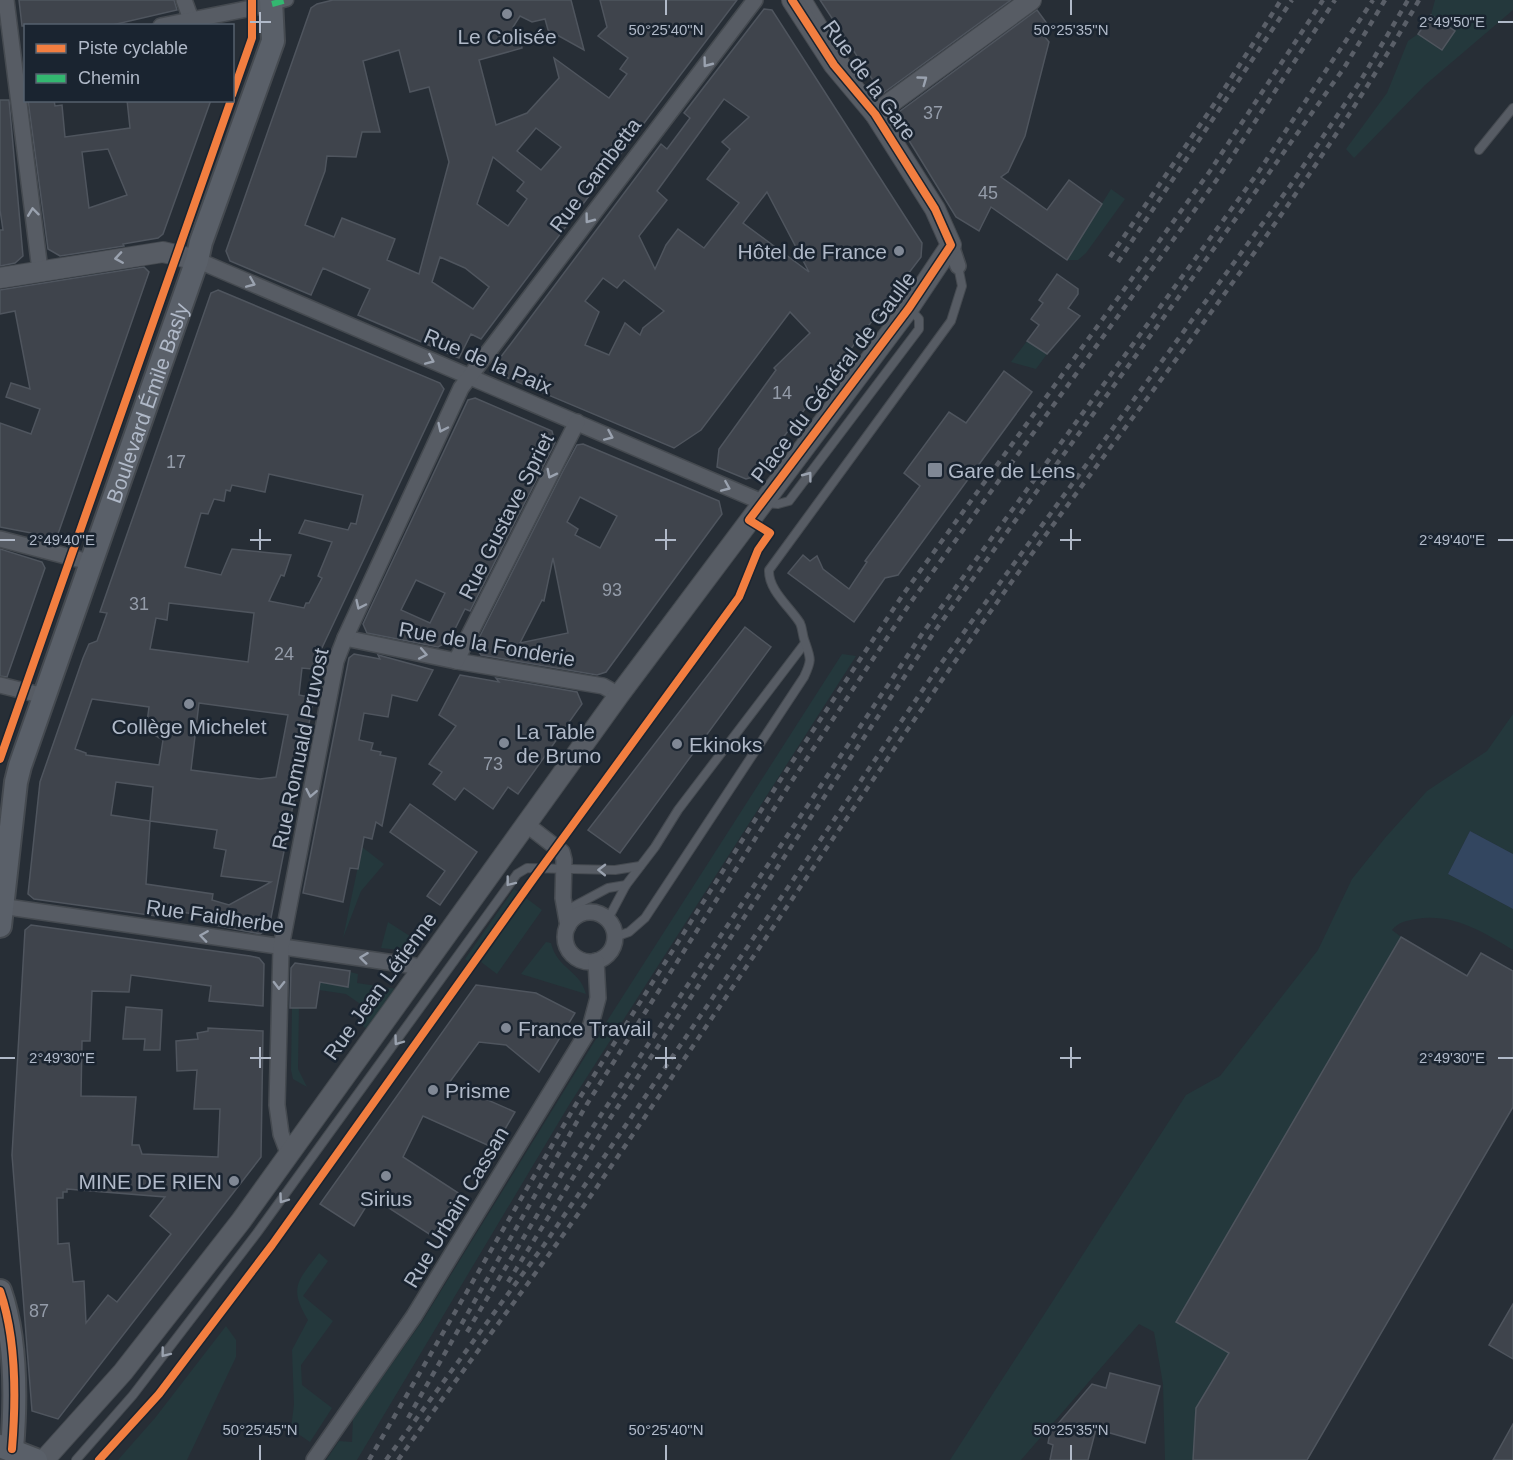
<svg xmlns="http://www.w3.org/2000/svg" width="1513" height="1460" font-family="Arial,sans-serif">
<rect width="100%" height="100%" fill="#272e36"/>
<!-- green -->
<g fill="#24383c">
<path d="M1435,0H1513V10L1425,85L1354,158L1346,149L1387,93L1408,41L1418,34L1431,15Z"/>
<path d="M1111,189L1125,199L1086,253L1078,260H1067Z"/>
<path d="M1027,341L1047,354L1036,369L1011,362Z"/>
<path d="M842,654L856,656L569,1105L357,1460H326L339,1441L352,1442L353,1419L423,1320L607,1021Z"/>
<path d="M1513,714V854L1470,831L1448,874L1513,909V950C1483,932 1453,913 1416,919C1405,921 1399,922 1392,930L1401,937L1176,1322L1229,1353L1196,1408L1193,1460H1165L1163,1384L1154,1332L1139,1324L1021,1460H950L1186,1095L1220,1076L1318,950L1352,879L1385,838L1427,791L1487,751Z"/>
<path d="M362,847L384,864L361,891L343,938Z"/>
<path d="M514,889L520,893L470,963L465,959Z"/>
<path d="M526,898L542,910L497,974L481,962Z"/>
<path d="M388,922L416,940L408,951L381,948Z"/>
<path d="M546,942L551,943C557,969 580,970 586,994L521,974Z"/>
<path d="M350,972L358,974L357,983L397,989L367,1029L360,1024L369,1010L346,994L319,990L320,982L347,987Z"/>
<path d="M292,1008H299L298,1069L307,1087L293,1079L291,1070Z"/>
<path d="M319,1253L328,1261L303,1296L333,1321L301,1365L302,1385L332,1408L310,1442L291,1429L294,1404L292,1350L308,1320C288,1287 298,1281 319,1253Z"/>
<path d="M226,1326L236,1340V1357L187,1460H118L155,1418Z"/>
</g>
<!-- water -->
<path fill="#334660" d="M1470,831L1513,854V909L1448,874Z"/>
<!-- building -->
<g fill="#3f444c" stroke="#4f555e" stroke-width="1.5" fill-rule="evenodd">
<path d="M19,0H174L177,10L108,26H22Z"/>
<path d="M333,0H571L584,50L548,30L545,19L532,22L520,16L513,27L519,32L522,48L479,60L496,125L527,113L559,78L554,58L609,98L627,74L620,69L628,58L598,36L607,27L600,0H737L481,339L471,334L459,358L358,315L370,289L323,268L311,295L230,261L226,251L311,8L317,4ZM399,50L410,92L429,87L449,162L419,274L387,260L395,239L342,218L334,237L305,225L325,171L327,156L356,157L362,132H380L363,61ZM536,128L561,147L541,170L517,151ZM493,157L524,182L517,191L527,199L508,226L477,204ZM440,257L465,268L489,287L473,309L432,282Z"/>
<path d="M820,0H1011L882,94Z"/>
<path d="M764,9L772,10L922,243L921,257L753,477L746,479L717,467L719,449L776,370L774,368L810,333L790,312L701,430L674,448L496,373L494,366L661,144L667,149L690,118L684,113ZM724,99L749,117L722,142L730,149L707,179L739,203L704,248L678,229L666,245L655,269L639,236L667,200L657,191ZM767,192L809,272L743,223ZM603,278L617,288L624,280L664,311L643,328L640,335L625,323L609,355L585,345L599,312L585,301Z"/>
<path d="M1037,10L1048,25L1040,31L1049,42L1025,136L1008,172L1001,177L1047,210L1069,180L1102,204L1067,260L991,207L979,231L956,217L897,121L899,112Z"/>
<path d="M1431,15L1455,31L1442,50L1418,34Z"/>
<path d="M0,100H9L23,256L15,263L0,266V230H3L0,210Z"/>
<path d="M28,100H54L55,106L62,105L65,137L130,128L127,100H211L163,234L158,238L123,244L124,246L60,256L48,249ZM108,149L127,195L89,208L82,152Z"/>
<path d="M144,267L149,272L58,534L52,537L0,527V423L31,434L40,409L6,397L11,383L30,389L15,311L0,314V290Z"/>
<path d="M1057,274L1078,289V294L1068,308L1080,316L1047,354L1027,341L1039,325L1031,319L1043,303L1039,300Z"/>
<path d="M218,290L440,383L444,389L312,669L302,668L299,695L314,698L269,928L260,934L209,924L210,916L157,909L156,916L34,899L28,894L40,782L83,658L89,644L97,641L107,613L100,612L211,293ZM269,474L363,495L356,524L351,523L348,530L305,520L299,533L332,542L318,576L322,578L309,603H306L304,608L269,601L281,575L284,576L291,555L232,549L221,575L185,567L201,513L208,514L214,499L224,501L226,490L230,491L232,485L265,492ZM169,603L254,613L248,662L150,649L156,618L167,620ZM92,699L149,707L146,730L163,740L159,765L86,755V753L75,749ZM199,703L288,715L276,777L260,779L191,770ZM116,782L153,787L150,821L111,815ZM150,821L217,830L214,848L226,850L221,876L271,882L229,905L212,900L213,894L146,884Z"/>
<path d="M1004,371L1032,392L898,575L885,578L854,622L788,573L803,555L810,561L817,556L823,569L849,589L867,562L865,561L920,486L904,473L949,412L966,423Z"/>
<path d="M475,398L552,431L555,443L470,611L465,609L449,641L438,647L367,633L363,624L369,611L468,400ZM416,580L445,593L430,623L401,610Z"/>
<path d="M583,444L719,501L722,514L606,672L597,675L481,655L475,646L488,620L563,471L577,445ZM580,497L617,516L600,548L575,535L578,529L567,522ZM553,558L568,633L520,643L542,600L544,601Z"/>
<path d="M0,549L42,562L45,568L7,677L0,676Z"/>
<path d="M745,627L771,647L620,853L588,830Z"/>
<path d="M354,654L380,659L378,655L433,670L417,701L392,695L388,717L364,713L359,740L373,743L371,750L381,752L380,755L396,758L382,826L376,822L372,839L364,837L358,869L350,868L343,902L303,893L349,658Z"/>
<path d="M460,675L499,682L496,678L577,692L582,704L518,794L508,787L493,809L464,788L455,800L433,784L442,772L429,764L456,726L439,715Z"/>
<path d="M410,804L477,852L440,905L427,896L445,871L390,832Z"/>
<path d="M31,925L250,956L259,958L264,964L263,1006L209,1001L211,986L131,975L129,992L92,991L90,1041H82L81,1096L136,1097L132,1145H139L142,1154L218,1157L220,1109H194L197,1070L177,1071L176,1041L198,1039L197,1033L208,1031V1028L263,1031L261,1157L58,1419L32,1411L12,1155L25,930ZM67,1189L165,1197L150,1216L171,1234L117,1302L108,1295L86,1323L84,1281L73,1282L69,1243L58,1244L57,1198H63V1192H67Z"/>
<path d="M1401,937L1467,976L1481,953L1513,971V1107L1307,1460H1193L1196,1408L1229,1353L1176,1322Z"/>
<path d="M295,963L350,971L348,987L320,982L316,1008H290L291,968Z"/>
<path d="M476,985L536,993L575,1013L539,1072L506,1045L479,1042L449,1083L515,1112L494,1148L423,1116L403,1157L466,1198L440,1241L372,1197L354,1226L320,1204Z"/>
<path d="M126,1007L162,1010L160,1050H144L145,1039H123Z"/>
<path d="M1513,1304V1359L1489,1345Z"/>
<path d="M1110,1373L1160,1386L1145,1443L1096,1429L1088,1460H1050L1053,1445L1048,1443L1050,1433L1092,1384L1106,1388Z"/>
<path d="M1513,1424V1460H1493Z"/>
</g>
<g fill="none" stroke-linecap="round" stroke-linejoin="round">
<!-- service casing -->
<g stroke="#454a50" stroke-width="10">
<g id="service">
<path d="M808,0L857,81"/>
<path d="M1479,150L1513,108"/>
<path d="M766,503L778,504L789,501L919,329V319L909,308"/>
<path d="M565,911L608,888L626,885"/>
<path d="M608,919L626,885L655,847L678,810L805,643"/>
<path d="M615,937L629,932L645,918L804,677C812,660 811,659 805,642C802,635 803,629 800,623C790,607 768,590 769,570L951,321L962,286L958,266"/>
<path d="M76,1460L133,1395L257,1233L517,874L527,868L615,870L640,866"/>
</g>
</g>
<!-- pedestrian casing -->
<g stroke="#454a50" stroke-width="15">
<path id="pedestrian" d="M272,4L287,0"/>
</g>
<!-- minor casing -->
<g stroke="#454a50" stroke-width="18">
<g id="minor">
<path d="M6,0L40,270"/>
<path d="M184,0L191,19"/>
<path d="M161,26L272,4"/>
<path d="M951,245L958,266"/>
<path d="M197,260L762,502"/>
<path d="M0,539L93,563"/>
<path d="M345,638L456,661L603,686L619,695"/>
<path d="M456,661L577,422"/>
<path d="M0,685L44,696"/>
<path d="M526,824L562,852L564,860L563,898L568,926"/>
<path d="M0,906L422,967"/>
<circle cx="590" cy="937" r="25"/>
<path d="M289,1155L281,1134L277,1105L281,947L336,661L345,638L461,388L755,0"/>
<path d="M314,1460L414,1316L590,1028L598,998L596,961"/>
</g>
</g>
<!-- tertiary casing -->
<g stroke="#454a50" stroke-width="22">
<g id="tertiary">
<path d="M875,114L1031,0"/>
<path d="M0,278L163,252L197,260"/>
<path d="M44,1460L123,1372L241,1221L619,695L909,308L951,245L935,209L875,114L834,65L792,0"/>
</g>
</g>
<!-- secondary casing -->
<g stroke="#454a50" stroke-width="26">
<g id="secondary">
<path id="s1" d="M0,926L16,782L20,766L197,260L201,242L273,41L271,0"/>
<path d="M0,1291C16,1337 16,1400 12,1449"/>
<path d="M0,1446L36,1460"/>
</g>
</g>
<!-- service -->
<use href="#service" stroke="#575c64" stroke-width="8"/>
<!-- pedestrian -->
<use href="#pedestrian" stroke="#575c64" stroke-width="12"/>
<!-- minor -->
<use href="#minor" stroke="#575c64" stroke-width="15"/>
<!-- tertiary -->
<use href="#tertiary" stroke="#575c64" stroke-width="20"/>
<!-- secondary -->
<use href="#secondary" stroke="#5a6069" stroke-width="22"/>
<!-- rail -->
<g stroke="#5a5f68" stroke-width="4.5" stroke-dasharray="6 6" stroke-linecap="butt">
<path d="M1110,257L1219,97L1281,0"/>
<path d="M1118,262L1292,0"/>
<path d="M508,1282L609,1120L937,628L1264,180L1344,68L1385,0"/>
<path d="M467,1332L563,1172L924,631L1257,174L1373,0"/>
<path d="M408,1418L587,1104L788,787L911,602L1218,178L1335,0"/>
<path d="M369,1460L579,1099L779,782L902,596L1210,171L1323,0"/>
<path d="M386,1460L544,1245L937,669L1290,186L1361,80L1408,0"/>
<path d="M398,1460C459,1375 523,1292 583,1207C721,1008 852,805 993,608C1136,406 1296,215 1419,0"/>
</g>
<!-- quiet -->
<path stroke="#33b770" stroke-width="6" stroke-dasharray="12 6" stroke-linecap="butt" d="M272,4L287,0"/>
<!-- cycleway casing -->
<g stroke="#1a2430" stroke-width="11">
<g id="cycleway">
<path d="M232,95L252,38V0"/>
<path d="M0,759L231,100"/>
<path d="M0,1291C16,1337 16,1400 12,1449"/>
<path d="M99,1460L159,1394L272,1245L534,878L739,597L758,550L770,533L749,520L909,308L951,245L935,209L875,114L834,65L792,0"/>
</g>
</g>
<!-- cycleway -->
<use href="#cycleway" stroke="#f27e40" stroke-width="8"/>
</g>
<!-- one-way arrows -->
<defs><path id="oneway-chevron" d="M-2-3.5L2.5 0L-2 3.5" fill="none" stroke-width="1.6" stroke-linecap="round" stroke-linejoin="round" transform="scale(1.5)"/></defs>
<g stroke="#9aa2af">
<use href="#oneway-chevron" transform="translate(707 63) rotate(127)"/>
<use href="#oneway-chevron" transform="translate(923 80) rotate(-36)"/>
<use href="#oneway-chevron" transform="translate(33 212) rotate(-97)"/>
<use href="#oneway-chevron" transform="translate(589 219) rotate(127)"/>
<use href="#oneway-chevron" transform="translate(119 258) rotate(171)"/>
<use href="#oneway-chevron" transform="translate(251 283) rotate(23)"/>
<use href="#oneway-chevron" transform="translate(430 360) rotate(23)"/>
<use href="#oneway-chevron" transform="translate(442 428) rotate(115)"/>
<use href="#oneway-chevron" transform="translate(609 436) rotate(24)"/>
<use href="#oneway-chevron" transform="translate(551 474) rotate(117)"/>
<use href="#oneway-chevron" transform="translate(808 476) rotate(-53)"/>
<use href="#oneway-chevron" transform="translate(726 487) rotate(23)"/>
<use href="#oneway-chevron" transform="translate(360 605) rotate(115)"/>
<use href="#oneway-chevron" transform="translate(423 654) rotate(11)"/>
<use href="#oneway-chevron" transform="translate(311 793) rotate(101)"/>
<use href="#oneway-chevron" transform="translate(602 870) rotate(-179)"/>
<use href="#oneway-chevron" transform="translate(510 882) rotate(128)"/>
<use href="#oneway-chevron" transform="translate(204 936) rotate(-172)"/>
<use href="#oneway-chevron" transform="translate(364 958) rotate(-173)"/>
<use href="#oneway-chevron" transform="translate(279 985) rotate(91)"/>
<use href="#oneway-chevron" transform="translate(398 1041) rotate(126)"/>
<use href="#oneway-chevron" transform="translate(283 1199) rotate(126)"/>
<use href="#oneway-chevron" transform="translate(165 1353) rotate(128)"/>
</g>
<!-- ticks -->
<path fill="none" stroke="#b0b9c8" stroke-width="2" d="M666,0V15M1071,0V15M260,12V33M250,22H271M1498,22H1513M260,529V550M666,529V550M1071,529V550M0,540H15M250,540H271M655,540H676M1060,540H1081M1498,540H1513M260,1047V1068M666,1047V1068M1071,1047V1068M0,1058H15M250,1058H271M655,1058H676M1060,1058H1081M1498,1058H1513M260,1445V1460M666,1445V1460M1071,1445V1460"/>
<!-- markers -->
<g fill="#808895" stroke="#1a2430" stroke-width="2">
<circle cx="507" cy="14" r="6"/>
<circle cx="899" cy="251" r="6"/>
<rect x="927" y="462" width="16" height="16" rx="3"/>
<circle cx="189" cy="704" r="6"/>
<circle cx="504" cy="743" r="6"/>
<circle cx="677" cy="744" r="6"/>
<circle cx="506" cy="1028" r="6"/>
<circle cx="433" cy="1090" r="6"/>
<circle cx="386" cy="1176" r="6"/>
<circle cx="234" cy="1181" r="6"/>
</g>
<g text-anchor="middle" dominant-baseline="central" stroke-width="5" stroke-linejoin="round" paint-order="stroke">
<!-- number labels -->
<g font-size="18" fill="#949ca9">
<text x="933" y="113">37</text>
<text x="988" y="193">45</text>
<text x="782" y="393">14</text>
<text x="176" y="462">17</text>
<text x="612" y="590">93</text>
<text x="139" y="604">31</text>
<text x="284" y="654">24</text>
<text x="493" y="764">73</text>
<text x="39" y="1311">87</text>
</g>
<!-- poi labels -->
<g font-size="21" fill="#b0b9c8" stroke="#1a2430" text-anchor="start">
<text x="507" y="36" text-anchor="middle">Le Colisée</text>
<text x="887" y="251" text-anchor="end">Hôtel de France</text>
<text x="948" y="470">Gare de Lens</text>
<text x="189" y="726" text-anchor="middle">Collège Michelet</text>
<text x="516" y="731">La Table<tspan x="516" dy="24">de Bruno</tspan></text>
<text x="689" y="744">Ekinoks</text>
<text x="518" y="1028">France Travail</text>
<text x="445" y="1090">Prisme</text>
<text x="222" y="1181" text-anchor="end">MINE DE RIEN</text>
<text x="386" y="1198" text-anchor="middle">Sirius</text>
</g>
<!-- street labels -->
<g font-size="21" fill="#b0b9c8" stroke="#1a2430">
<text transform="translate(870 80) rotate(54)">Rue de la Gare</text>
<text transform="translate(595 175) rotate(-53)">Rue Gambetta</text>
<text transform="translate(488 361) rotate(23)">Rue de la Paix</text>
<text transform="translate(833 377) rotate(-53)">Place du Général de Gaulle</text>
<text stroke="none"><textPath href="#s1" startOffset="546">Boulevard Émile Basly</textPath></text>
<text transform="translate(506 516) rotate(-63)">Rue Gustave Spriet</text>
<text transform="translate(487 644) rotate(10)">Rue de la Fonderie</text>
<text transform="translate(300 749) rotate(-78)">Rue Romuald Pruvost</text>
<text transform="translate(215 916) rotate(8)">Rue Faidherbe</text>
<text transform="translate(380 986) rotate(-54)">Rue Jean Létienne</text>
<text transform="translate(456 1207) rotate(-59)">Rue Urbain Cassan</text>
</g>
</g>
<g font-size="15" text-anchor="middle" fill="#b0b9c8" stroke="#1a2430" stroke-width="5" stroke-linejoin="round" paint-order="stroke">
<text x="1452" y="27">2°49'50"E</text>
<text x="666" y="35">50°25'40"N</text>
<text x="1071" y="35">50°25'35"N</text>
<text x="1452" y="545">2°49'40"E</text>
<text x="62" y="545">2°49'40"E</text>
<text x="1452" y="1063">2°49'30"E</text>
<text x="62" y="1063">2°49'30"E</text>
<text x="260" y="1435">50°25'45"N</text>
<text x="666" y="1435">50°25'40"N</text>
<text x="1071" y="1435">50°25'35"N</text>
</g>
<!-- legend -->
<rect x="24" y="24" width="210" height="78" fill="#1a2430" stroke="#56606d" stroke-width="1.5"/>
<rect x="36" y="44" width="30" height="9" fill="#f27e40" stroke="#56606d" stroke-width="1.5"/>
<text x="78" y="54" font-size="18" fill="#b0b9c8">Piste cyclable</text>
<rect x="36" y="74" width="30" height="9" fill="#33b770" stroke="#56606d" stroke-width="1.5"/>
<text x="78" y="84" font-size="18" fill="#b0b9c8">Chemin</text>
</svg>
